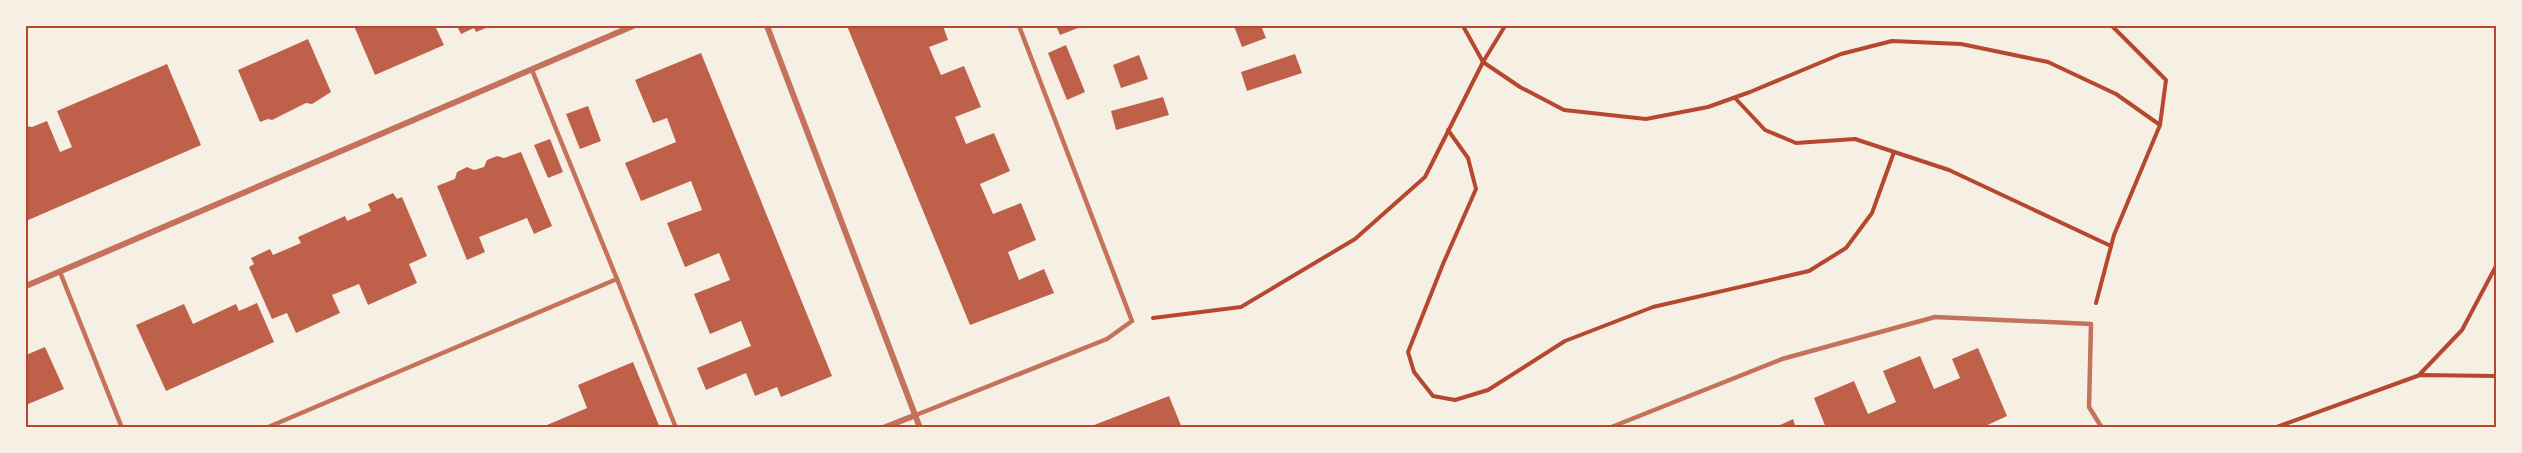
<svg xmlns="http://www.w3.org/2000/svg" width="2522" height="453" font-family="'Alegreya Sans',sans-serif">
<rect width="100%" height="100%" fill="#f6efe4"/>
<!-- building -->
<g fill="#bf614a">
<path d="M354,26H435L444,45L375,75Z"/>
<path d="M457,26H491L476,32L474,28L461,34Z"/>
<path d="M847,26H943L948,40L929,47L941,75L964,66L981,107L955,117L966,144L994,133L1010,171L980,184L993,214L1021,203L1036,240L1008,252L1019,280L1044,269L1054,293L970,325Z"/>
<path d="M1056,26H1083L1060,35Z"/>
<path d="M1234,26H1261L1266,38L1242,47Z"/>
<path d="M308,39L331,92L312,104L306,103L272,120L268,119L260,122L238,70Z"/>
<path d="M1066,45L1085,92L1067,100L1048,53Z"/>
<path d="M701,53L832,376L781,397L777,387L755,396L746,373L706,390L697,368L751,346L741,321L710,334L694,294L730,280L719,253L685,267L667,223L702,210L691,181L641,201L625,163L676,142L667,118L653,123L635,80Z"/>
<path d="M1295,54L1302,73L1247,91L1241,72Z"/>
<path d="M1139,55L1148,79L1121,88L1113,65Z"/>
<path d="M167,64L201,145L26,221V126L32,127L47,121L60,152L72,147L57,111Z"/>
<path d="M1163,97L1169,115L1116,130L1111,111Z"/>
<path d="M588,106L601,141L580,149L566,114Z"/>
<path d="M550,139L563,172L548,178L534,145Z"/>
<path d="M521,152L552,226L534,234L527,218L479,237L485,252L467,260L437,186L455,179L457,172L467,167L474,170L484,167L487,160L497,156L504,158Z"/>
<path d="M393,193L397,199L402,197L427,256L409,264L417,283L368,305L359,284L332,295L340,313L296,333L287,313L272,319L249,267L254,264L251,258L270,249L273,255L301,243L298,237L345,216L347,221L371,211L368,204Z"/>
<path d="M257,303L274,342L166,391L136,325L184,304L193,324L236,304L239,311Z"/>
<path d="M45,347L64,389L26,405V355Z"/>
<path d="M1978,348L2007,416L1981,428H1826L1814,398L1854,381L1868,414L1896,402L1883,371L1920,356L1934,389L1960,378L1952,359Z"/>
<path d="M633,362L660,428H540L587,408L578,385Z"/>
<path d="M1169,396L1182,428H1089V427Z"/>
<path d="M1793,419L1796,428H1774Z"/>
</g>
<g fill="none" stroke-linecap="round" stroke-linejoin="round">
<!-- path -->
<g stroke="#b5482f" stroke-width="4">
<path d="M1463,26L1483,62L1520,87L1564,110L1646,119L1708,107L1750,92L1841,54L1892,41L1961,44L2048,62L2116,94L2160,125"/>
<path d="M1735,98L1765,130L1796,143L1855,139L1949,170L2111,246"/>
<path d="M1448,130L1468,158L1476,189L1443,264L1408,352L1414,372L1433,396L1455,400L1488,390L1565,341L1653,307L1809,271L1846,248L1872,213L1894,152"/>
<path d="M2096,303L2114,235L2160,125L2166,80L2112,26"/>
<path d="M1153,318L1241,307L1355,239L1425,177L1483,62L1505,26"/>
<path d="M2420,374L2462,330L2496,266"/>
<path d="M2274,428L2420,375L2496,376"/>
</g>
<!-- service -->
<g stroke="#c5725c" stroke-width="4.5">
<path d="M532,70L617,279"/>
<path d="M60,272L122,428"/>
<path d="M916,415L1107,339L1132,321L1019,26"/>
<path d="M266,428L617,279L676,428"/>
<path d="M1609,428L1782,359L1935,317L2091,324L2089,407L2102,428"/>
</g>
<!-- minor -->
<g stroke="#c5725c" stroke-width="6">
<path d="M767,26L920,428"/>
<path d="M26,286L633,26"/>
<path d="M883,428L916,415"/>
</g>
</g>
<!-- border -->
<rect width="2522" height="453" fill="none" stroke="#f6efe4" stroke-width="54"/>
<rect x="27" y="27" width="2468" height="399" fill="none" stroke="#b5482f" stroke-width="2"/>
</svg>
